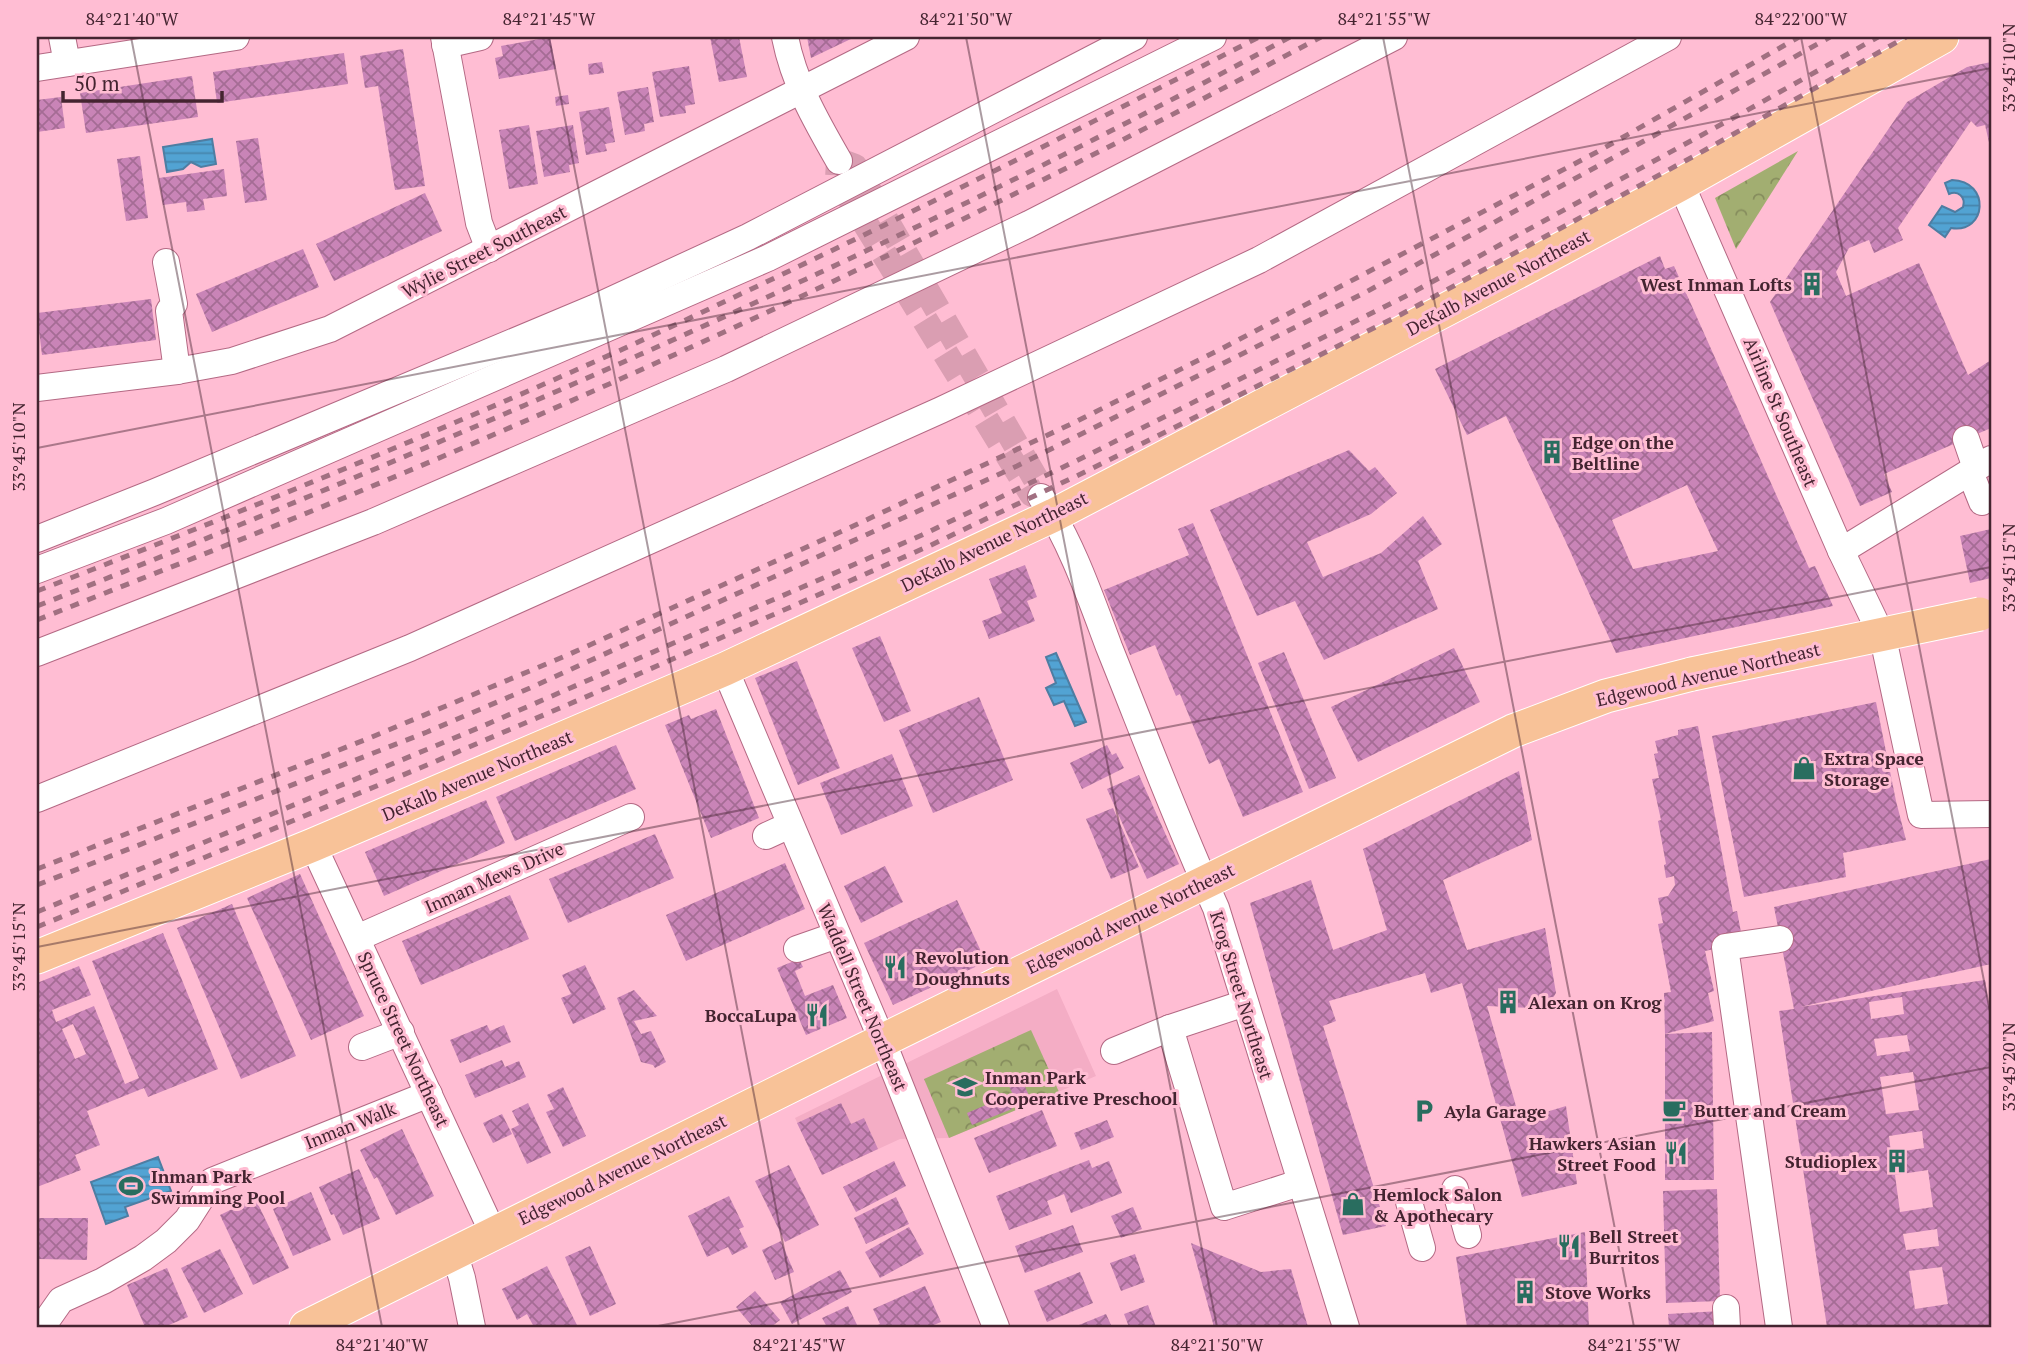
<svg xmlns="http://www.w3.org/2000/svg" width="2028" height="1364" font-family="'PT Serif',serif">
<defs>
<pattern id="forest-crowns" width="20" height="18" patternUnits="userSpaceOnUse" patternTransform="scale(1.75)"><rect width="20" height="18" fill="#a2ae71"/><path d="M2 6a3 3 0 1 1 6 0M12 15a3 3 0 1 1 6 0" fill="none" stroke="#868d5d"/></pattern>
<pattern id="water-rules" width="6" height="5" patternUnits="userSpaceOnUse" patternTransform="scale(1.75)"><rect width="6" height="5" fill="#52a3d3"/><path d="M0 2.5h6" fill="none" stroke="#4685ac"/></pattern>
<pattern id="building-cross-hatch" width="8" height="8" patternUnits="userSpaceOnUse" patternTransform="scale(1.75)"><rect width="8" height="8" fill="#c984b7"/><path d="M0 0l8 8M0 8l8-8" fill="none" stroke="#a56c95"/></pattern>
</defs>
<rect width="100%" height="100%" fill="#ffbdd3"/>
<!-- built -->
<path fill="#f4adc5" d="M1057,989L1096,1076L949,1138L900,1139L822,1175L795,1118Z"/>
<!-- forest -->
<g fill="url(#forest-crowns)">
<path d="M1798,151L1736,249L1715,198Z"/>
<path d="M1031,1030L1059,1092L949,1138L924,1079Z"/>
</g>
<!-- water -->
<g fill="url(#water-rules)" stroke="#4e7da2" stroke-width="2">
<path d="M212,139L216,164L201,167L191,162L183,169L167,172L163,147Z"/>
<path d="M1952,180C1991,181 1987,234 1951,228L1945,237L1929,225L1942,206L1955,212L1963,207C1966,197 1958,190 1949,194L1945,183Z"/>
<path d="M1056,653L1086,722L1075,726L1064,701L1054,705L1046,688L1056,683L1046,657Z"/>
<path d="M158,1157L171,1191L125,1207L128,1216L106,1224L91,1182Z"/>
</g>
<!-- building -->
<g fill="url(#building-cross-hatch)" fill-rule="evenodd">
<path d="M550,37L556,69L499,79L495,58L503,56L501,46Z"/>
<path d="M710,37H739L747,77L719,82Z"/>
<path d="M807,37H855L811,58Z"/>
<path d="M403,49L425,186L395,190L378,86L365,88L360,56Z"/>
<path d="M344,53L348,84L217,103L213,72Z"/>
<path d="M602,62L604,73L589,75L588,64Z"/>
<path d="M1991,62V151L1985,125L1977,127L1971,121L1898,228L1903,240L1874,253L1869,240L1849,248L1836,272L1846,296L1919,263L1968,375L1991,360V428L1884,474L1892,492L1860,506L1770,302L1907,102L1967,67Z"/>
<path d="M689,66L695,104L685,106L686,113L660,117L652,72Z"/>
<path d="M192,76L198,117L86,133L80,93Z"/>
<path d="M648,87L654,122L644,124L645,131L625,135L617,92Z"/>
<path d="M568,95L569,104L556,106L555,97Z"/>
<path d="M61,97L65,128L37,132V100Z"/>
<path d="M609,107L615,142L605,144L607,151L586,155L579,112Z"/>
<path d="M529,125L538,184L509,189L499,130Z"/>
<path d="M573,125L579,163L569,165L570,172L544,177L536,131Z"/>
<path d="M258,138L267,200L245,203L236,141Z"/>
<path d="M140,156L148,218L126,221L117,159Z"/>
<path d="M224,169L227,196L203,199L205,210L187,212L186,202L163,205L159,178Z"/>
<path d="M425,193L442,231L334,281L316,244Z"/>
<path d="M303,249L319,287L212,332L196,294Z"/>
<path d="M1660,256L1665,269L1674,266L1809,568L1815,566L1833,606L1616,653L1565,540L1506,416L1467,435L1435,369ZM1687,485L1718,551L1633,569L1612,520Z"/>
<path d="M151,299L156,340L42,355L37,313Z"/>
<path d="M1349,450L1369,471L1375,467L1397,493L1371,514L1307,542L1323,577L1381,553L1423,516L1442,544L1418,561L1438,609L1324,660L1295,601L1257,616L1210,510Z"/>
<path d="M1193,523L1303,792L1243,817L1219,759L1209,764L1180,694L1176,696L1155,645L1130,655L1104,590L1189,555L1178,529Z"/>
<path d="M1991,529V578L1970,583L1960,536Z"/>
<path d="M1025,565L1037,597L1027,601L1035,621L989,639L982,621L1002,613L989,579Z"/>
<path d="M880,636L911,711L884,722L852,648Z"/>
<path d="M1454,648L1480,702L1358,762L1331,707Z"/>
<path d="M1284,652L1336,778L1309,789L1258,663Z"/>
<path d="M797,661L840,768L798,785L755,678Z"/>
<path d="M979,697L1013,780L933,813L899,730Z"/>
<path d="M1876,702L1896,801L1906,840L1843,853L1846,877L1744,897L1712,736Z"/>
<path d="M716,709L759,818L711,838L665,725L689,715L691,719Z"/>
<path d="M1698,726L1733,912L1737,911L1743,943L1705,951L1714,991L1708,993L1714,1021L1665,1034L1664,993L1671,992L1658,924L1663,923L1658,898L1668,896L1675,885L1674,876L1666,878L1664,865L1666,864L1658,821L1661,820L1652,779L1659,778L1654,754L1658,753L1655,741L1678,735V730Z"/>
<path d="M616,745L636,789L515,841L496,797Z"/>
<path d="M1107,745L1112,755L1116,753L1124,768L1082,789L1070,763Z"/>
<path d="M892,754L913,806L841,835L820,783Z"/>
<path d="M1519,771L1532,840L1443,880L1467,950L1545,928L1556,993L1549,1004L1533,1008L1487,1006L1520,1120L1566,1106L1577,1184L1522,1197L1462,983L1431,993L1425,973L1329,1001L1336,1021L1323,1026L1386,1226L1343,1235L1250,903L1311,880L1333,950L1387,930L1363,849Z"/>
<path d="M1139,775L1179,864L1147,879L1107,789Z"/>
<path d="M486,800L505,843L384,896L365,852Z"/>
<path d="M1113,808L1139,867L1111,879L1086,819Z"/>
<path d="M655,834L674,878L568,923L549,879Z"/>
<path d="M1991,859V964L1800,1007L1985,980L1991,1019V1327H1827L1779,1011L1794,1009L1774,907ZM1902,997L1904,1014L1871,1019L1869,1002ZM1907,1035L1910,1051L1877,1056L1874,1039ZM1913,1072L1919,1110L1886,1114L1880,1077ZM1922,1131L1924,1148L1891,1153L1889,1136ZM1928,1170L1933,1207L1900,1212L1895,1175ZM1937,1229L1939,1246L1906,1250L1903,1234ZM1942,1267L1948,1304L1915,1309L1909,1271Z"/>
<path d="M785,863L805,909L686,961L666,915Z"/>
<path d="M885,866L903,902L861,923L844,886Z"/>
<path d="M300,874L364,1016L311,1040L247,898Z"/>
<path d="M510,895L529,939L421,985L402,941Z"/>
<path d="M957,900L986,962L893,1005L864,943Z"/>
<path d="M232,904L296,1056L241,1079L177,928Z"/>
<path d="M163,933L218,1069L148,1097L144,1088L87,1111L100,1145L75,1155L81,1170L37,1187V983L79,966L91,995L52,1010L56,1022L94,1006L125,1084L139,1078L92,961ZM73,1024L86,1054L75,1059L62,1029Z"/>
<path d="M799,959L803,967L795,971L805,996L833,985L847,1018L806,1035L777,968Z"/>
<path d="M585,965L606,1009L573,1024L561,998L571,994L562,975Z"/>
<path d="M634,990L657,1016L634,1021L641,1034L651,1031L666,1062L655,1068L653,1065L641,1062L617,998Z"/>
<path d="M487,1025L490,1031L504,1025L511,1042L460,1063L450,1040Z"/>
<path d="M1712,1032L1714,1180H1665V1034Z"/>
<path d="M502,1060L505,1067L519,1061L526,1077L475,1098L465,1075Z"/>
<path d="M1022,1080L1031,1100L1018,1106L1009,1086Z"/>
<path d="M563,1087L586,1136L563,1147L546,1112L554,1109L547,1095Z"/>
<path d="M1007,1096L1012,1109L972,1125L967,1113Z"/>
<path d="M528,1103L551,1153L527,1164L511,1129L519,1125L512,1111Z"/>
<path d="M841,1103L851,1124L864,1118L878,1149L822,1175L797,1123Z"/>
<path d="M1042,1110L1057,1146L989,1173L974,1138Z"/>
<path d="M502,1114L512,1134L493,1143L483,1123Z"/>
<path d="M1107,1120L1114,1137L1081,1150L1074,1133Z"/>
<path d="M402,1129L434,1196L396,1215L377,1177L374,1179L360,1150Z"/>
<path d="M1089,1160L1092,1168L1109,1161L1122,1193L1071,1213L1064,1194L1047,1201L1052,1214L1009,1230L996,1196Z"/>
<path d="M894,1161L906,1186L856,1212L843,1187Z"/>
<path d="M789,1165L819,1225L785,1242L755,1181Z"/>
<path d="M359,1169L380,1219L343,1235L334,1214L331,1215L319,1187Z"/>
<path d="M1717,1189L1720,1301L1666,1303L1663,1191Z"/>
<path d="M311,1192L331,1240L293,1256L273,1209Z"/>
<path d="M729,1196L744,1227L739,1229L748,1247L732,1255L728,1247L707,1257L688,1216Z"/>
<path d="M896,1197L909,1224L866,1244L854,1218Z"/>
<path d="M255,1198L289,1268L253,1285L220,1215Z"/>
<path d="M1133,1207L1142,1229L1121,1238L1111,1216Z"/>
<path d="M39,1218H88L87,1260L38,1259Z"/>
<path d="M1073,1225L1083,1252L1025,1273L1015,1246Z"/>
<path d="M909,1227L924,1254L880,1278L865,1252Z"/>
<path d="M1585,1232L1589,1327H1467L1456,1257Z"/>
<path d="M781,1241L794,1272L775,1280L762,1250Z"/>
<path d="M1191,1243L1261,1272L1291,1269L1308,1327H1214Z"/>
<path d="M590,1246L616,1304L590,1316L565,1257Z"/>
<path d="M220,1249L243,1294L204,1313L181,1268Z"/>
<path d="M1135,1254L1145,1282L1121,1291L1110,1263Z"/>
<path d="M547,1266L578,1327H534L527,1314L517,1320L502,1289Z"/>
<path d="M167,1268L188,1317L164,1327H145L127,1285Z"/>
<path d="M840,1270L852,1292L792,1324L780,1302Z"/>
<path d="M1080,1272L1093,1303L1047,1322L1034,1291Z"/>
<path d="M925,1286L941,1322L929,1327H873L880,1324L873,1309Z"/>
<path d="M755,1291L780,1320L771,1327H753L736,1307Z"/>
<path d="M1148,1305L1156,1327H1129L1124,1314Z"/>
<path d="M848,1306L858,1327H827L822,1318Z"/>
<path d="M1720,1311L1721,1327H1669L1668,1314Z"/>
<path d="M1106,1314L1112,1327H1074Z"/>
</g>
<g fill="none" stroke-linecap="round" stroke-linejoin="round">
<!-- minor-tunnel -->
<path stroke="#da9eb2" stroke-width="26" stroke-dasharray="26 13" stroke-linecap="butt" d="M839,161L855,167L1041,488V497L1032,494L838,179Z"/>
<!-- minor casing -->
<g stroke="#b46984" stroke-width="28">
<g id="minor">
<path d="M62,37L67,63"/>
<path d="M444,37L479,223L489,249"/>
<path d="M785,37C794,83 816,121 839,161"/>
<path d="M445,45L480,37"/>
<path d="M37,68L236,37"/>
<path d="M1681,184L1841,551L1883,638L1921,815L1991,814"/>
<path d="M166,262L174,304L169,311L177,371"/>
<path d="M37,388L177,371L232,361L330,329L906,37"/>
<path d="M1966,439L1976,468"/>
<path d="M1970,472L1982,502"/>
<path d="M1041,497C1070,538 1091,599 1109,647C1144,734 1177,822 1216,908L1346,1327"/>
<path d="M37,539L155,492L594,308L748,237L1134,37"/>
<path d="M1841,551L1991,459"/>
<path d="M37,570L166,521L768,258L1213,37"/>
<path d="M37,653L373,522L726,369L1029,224L1394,37"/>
<path d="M725,669L882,1040L996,1327"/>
<path d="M37,799L410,648L941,410L1259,260L1668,37"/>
<path d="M766,836L790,825"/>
<path d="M313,845L493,1233"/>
<path d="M357,938L631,817"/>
<path d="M797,949L837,935"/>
<path d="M1170,1028L1224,1207L1299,1183"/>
<path d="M362,1047L401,1032"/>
<path d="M1114,1051L1170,1028L1245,1003"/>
<path d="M1455,1189L1468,1235"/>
<path d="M1409,1202L1422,1248"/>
<path d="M454,1252L462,1278L472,1327"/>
<path d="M1726,1308L1727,1327"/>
<path d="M42,1327L61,1300L103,1281L143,1258L166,1241L187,1220L212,1181L429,1094"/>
<path d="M1779,1327L1725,947L1780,939"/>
</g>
</g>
<!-- major casing -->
<g stroke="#fff" stroke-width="35">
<g id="major">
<path d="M37,957L313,845L725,669L1054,515L1529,266L1681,184L1942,37"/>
<path d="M306,1327L853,1055L1513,731L1606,696L1692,674"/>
</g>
</g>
<!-- minor -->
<use href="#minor" stroke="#fff" stroke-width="26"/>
<!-- major -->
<use href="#major" stroke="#f8c298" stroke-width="33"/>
<!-- rail -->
<g stroke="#a17081" stroke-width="5" stroke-dasharray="9 9" stroke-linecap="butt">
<path d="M37,591C234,515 430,436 623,349C838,250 1049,145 1259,37"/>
<path d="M37,606C464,438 886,255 1290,37"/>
<path d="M37,620C160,571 283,524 406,472C717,341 1023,195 1321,37"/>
<path d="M37,869L367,739L563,657L849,528L1069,425L1219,350L1597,152L1799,37"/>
<path d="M37,885L427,732L530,688L1017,466L1366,292L1655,135L1830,37"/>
<path d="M37,912L483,726L922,535L1078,460L1406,296L1744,112L1878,37"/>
<path d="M37,927L427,765L616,684L929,546L1089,470L1400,315L1698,154L1906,37"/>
</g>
<!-- major-bridge casing -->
<g stroke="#fff" stroke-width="35" stroke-linecap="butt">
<path id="major-bridge" d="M1692,674L1980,614"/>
</g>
<!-- major-bridge -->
<use href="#major-bridge" stroke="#f8c298" stroke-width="33"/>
</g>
<!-- ticks -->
<path fill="none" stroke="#442430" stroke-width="2" stroke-opacity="0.45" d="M131,37L382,1327M549,37L799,1327M966,37L1217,1327M1383,37L1634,1327M1801,37L1991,1017M37,448L1991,68M37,947L1991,567M653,1327L1991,1067"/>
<!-- icons -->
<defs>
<g id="building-bare" transform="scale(1.89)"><path d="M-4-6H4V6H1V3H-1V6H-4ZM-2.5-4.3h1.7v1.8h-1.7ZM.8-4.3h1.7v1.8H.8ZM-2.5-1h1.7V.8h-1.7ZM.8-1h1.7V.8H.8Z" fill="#296d5f" stroke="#ffbdd3" stroke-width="2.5" paint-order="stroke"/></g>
<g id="shop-bare" transform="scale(1.89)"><path d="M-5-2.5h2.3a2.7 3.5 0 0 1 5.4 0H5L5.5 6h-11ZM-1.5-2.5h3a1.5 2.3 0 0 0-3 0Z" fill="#296d5f" stroke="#ffbdd3" stroke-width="2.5" paint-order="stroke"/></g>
<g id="restaurant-bare" transform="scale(1.89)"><path d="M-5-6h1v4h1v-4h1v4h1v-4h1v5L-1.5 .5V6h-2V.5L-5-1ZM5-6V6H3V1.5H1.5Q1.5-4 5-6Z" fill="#296d5f" stroke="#ffbdd3" stroke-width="2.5" paint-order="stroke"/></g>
<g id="school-bare" transform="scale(1.89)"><path d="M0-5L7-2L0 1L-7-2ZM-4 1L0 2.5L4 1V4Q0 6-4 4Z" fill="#296d5f" stroke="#ffbdd3" stroke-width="2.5" paint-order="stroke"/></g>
<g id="cafe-bare" transform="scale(1.89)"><path d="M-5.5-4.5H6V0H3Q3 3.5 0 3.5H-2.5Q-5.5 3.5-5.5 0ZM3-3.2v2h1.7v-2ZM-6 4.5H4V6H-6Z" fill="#296d5f" stroke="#ffbdd3" stroke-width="2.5" paint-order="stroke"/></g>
<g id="parking-bare" transform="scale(1.89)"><path d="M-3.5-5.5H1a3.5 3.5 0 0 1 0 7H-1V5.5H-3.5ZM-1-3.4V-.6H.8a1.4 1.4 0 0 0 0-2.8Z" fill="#296d5f" stroke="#ffbdd3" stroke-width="2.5" paint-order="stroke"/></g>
<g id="stadium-bare" transform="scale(1.89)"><path d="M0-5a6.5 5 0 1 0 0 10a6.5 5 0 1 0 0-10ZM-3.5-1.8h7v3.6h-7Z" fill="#296d5f" stroke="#ffbdd3" stroke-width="2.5" paint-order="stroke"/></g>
</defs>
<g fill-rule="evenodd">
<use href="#building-bare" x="1812" y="284"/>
<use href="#building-bare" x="1552" y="452"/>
<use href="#shop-bare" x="1804" y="768"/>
<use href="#restaurant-bare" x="895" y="967"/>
<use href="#building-bare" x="1508" y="1002"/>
<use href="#restaurant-bare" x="817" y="1015"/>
<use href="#school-bare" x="965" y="1087"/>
<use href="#cafe-bare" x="1674" y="1110"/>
<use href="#parking-bare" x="1424" y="1111"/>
<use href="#restaurant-bare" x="1676" y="1153"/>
<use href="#building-bare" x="1897" y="1161"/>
<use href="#stadium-bare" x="131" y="1186"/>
<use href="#shop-bare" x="1353" y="1204"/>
<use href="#restaurant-bare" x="1569" y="1246"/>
<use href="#building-bare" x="1525" y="1292"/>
</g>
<g text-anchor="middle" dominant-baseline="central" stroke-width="6" stroke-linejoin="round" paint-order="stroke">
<!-- street labels -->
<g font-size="18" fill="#442430" stroke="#ffbdd3">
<text transform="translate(484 251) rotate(-27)">Wylie Street Southeast</text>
<text transform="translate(1498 282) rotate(-28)">DeKalb Avenue Northeast</text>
<text transform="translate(1781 412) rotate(67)">Airline St Southeast</text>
<text transform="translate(994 541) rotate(-26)">DeKalb Avenue Northeast</text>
<text transform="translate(1708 674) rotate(-13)">Edgewood Avenue Northeast</text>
<text transform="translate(477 775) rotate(-23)">DeKalb Avenue Northeast</text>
<text transform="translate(494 877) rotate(-24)">Inman Mews Drive</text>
<text transform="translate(1130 918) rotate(-26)">Edgewood Avenue Northeast</text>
<text transform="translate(1242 995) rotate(73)">Krog Street Northeast</text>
<text transform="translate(863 997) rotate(67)">Waddell Street Northeast</text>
<text transform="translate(404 1039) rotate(65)">Spruce Street Northeast</text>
<text transform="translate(350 1125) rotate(-22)">Inman Walk</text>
<text transform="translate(622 1169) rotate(-26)">Edgewood Avenue Northeast</text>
</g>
<!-- poi labels -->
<g font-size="18" font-weight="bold" fill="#442430" stroke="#ffbdd3" text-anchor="start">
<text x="1792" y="284" text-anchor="end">West Inman Lofts</text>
<text x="1572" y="442">Edge on the<tspan x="1572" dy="21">Beltline</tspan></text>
<text x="1824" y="758">Extra Space<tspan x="1824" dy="21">Storage</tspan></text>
<text x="915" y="957">Revolution<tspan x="915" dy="21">Doughnuts</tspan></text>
<text x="1528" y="1002">Alexan on Krog</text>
<text x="797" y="1015" text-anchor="end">BoccaLupa</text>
<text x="985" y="1077">Inman Park<tspan x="985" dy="21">Cooperative Preschool</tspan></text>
<text x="1694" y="1110">Butter and Cream</text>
<text x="1444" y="1111">Ayla Garage</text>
<text x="1656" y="1143" text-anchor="end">Hawkers Asian<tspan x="1656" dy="21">Street Food</tspan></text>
<text x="1877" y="1161" text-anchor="end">Studioplex</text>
<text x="151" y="1176">Inman Park<tspan x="151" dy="21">Swimming Pool</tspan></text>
<text x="1373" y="1194">Hemlock Salon<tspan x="1373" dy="21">&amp; Apothecary</tspan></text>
<text x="1589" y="1236">Bell Street<tspan x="1589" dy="21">Burritos</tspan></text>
<text x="1545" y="1292">Stove Works</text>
</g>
</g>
<!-- border -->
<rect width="2028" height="1364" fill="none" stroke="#ffbdd3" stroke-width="77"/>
<!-- scale -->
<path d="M63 91v10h159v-10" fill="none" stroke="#442430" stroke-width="3.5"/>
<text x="74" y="91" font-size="21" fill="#442430" stroke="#ffbdd3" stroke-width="5" paint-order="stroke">50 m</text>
<rect x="38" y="38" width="1952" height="1288" fill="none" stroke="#442430" stroke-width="2.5"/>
<g font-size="18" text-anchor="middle" fill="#442430">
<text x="132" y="25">84°21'40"W</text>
<text x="549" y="25">84°21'45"W</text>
<text x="966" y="25">84°21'50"W</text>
<text x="1384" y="25">84°21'55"W</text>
<text x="1801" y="25">84°22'00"W</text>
<text transform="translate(2009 68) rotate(-90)" y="6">33°45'10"N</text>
<text transform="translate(19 447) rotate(-90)" y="6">33°45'10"N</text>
<text transform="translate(2009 568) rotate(-90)" y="6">33°45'15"N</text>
<text transform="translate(19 947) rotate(-90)" y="6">33°45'15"N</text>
<text transform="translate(2009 1067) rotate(-90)" y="6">33°45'20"N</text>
<text x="382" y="1351">84°21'40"W</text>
<text x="799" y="1351">84°21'45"W</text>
<text x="1217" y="1351">84°21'50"W</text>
<text x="1634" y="1351">84°21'55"W</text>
</g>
</svg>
